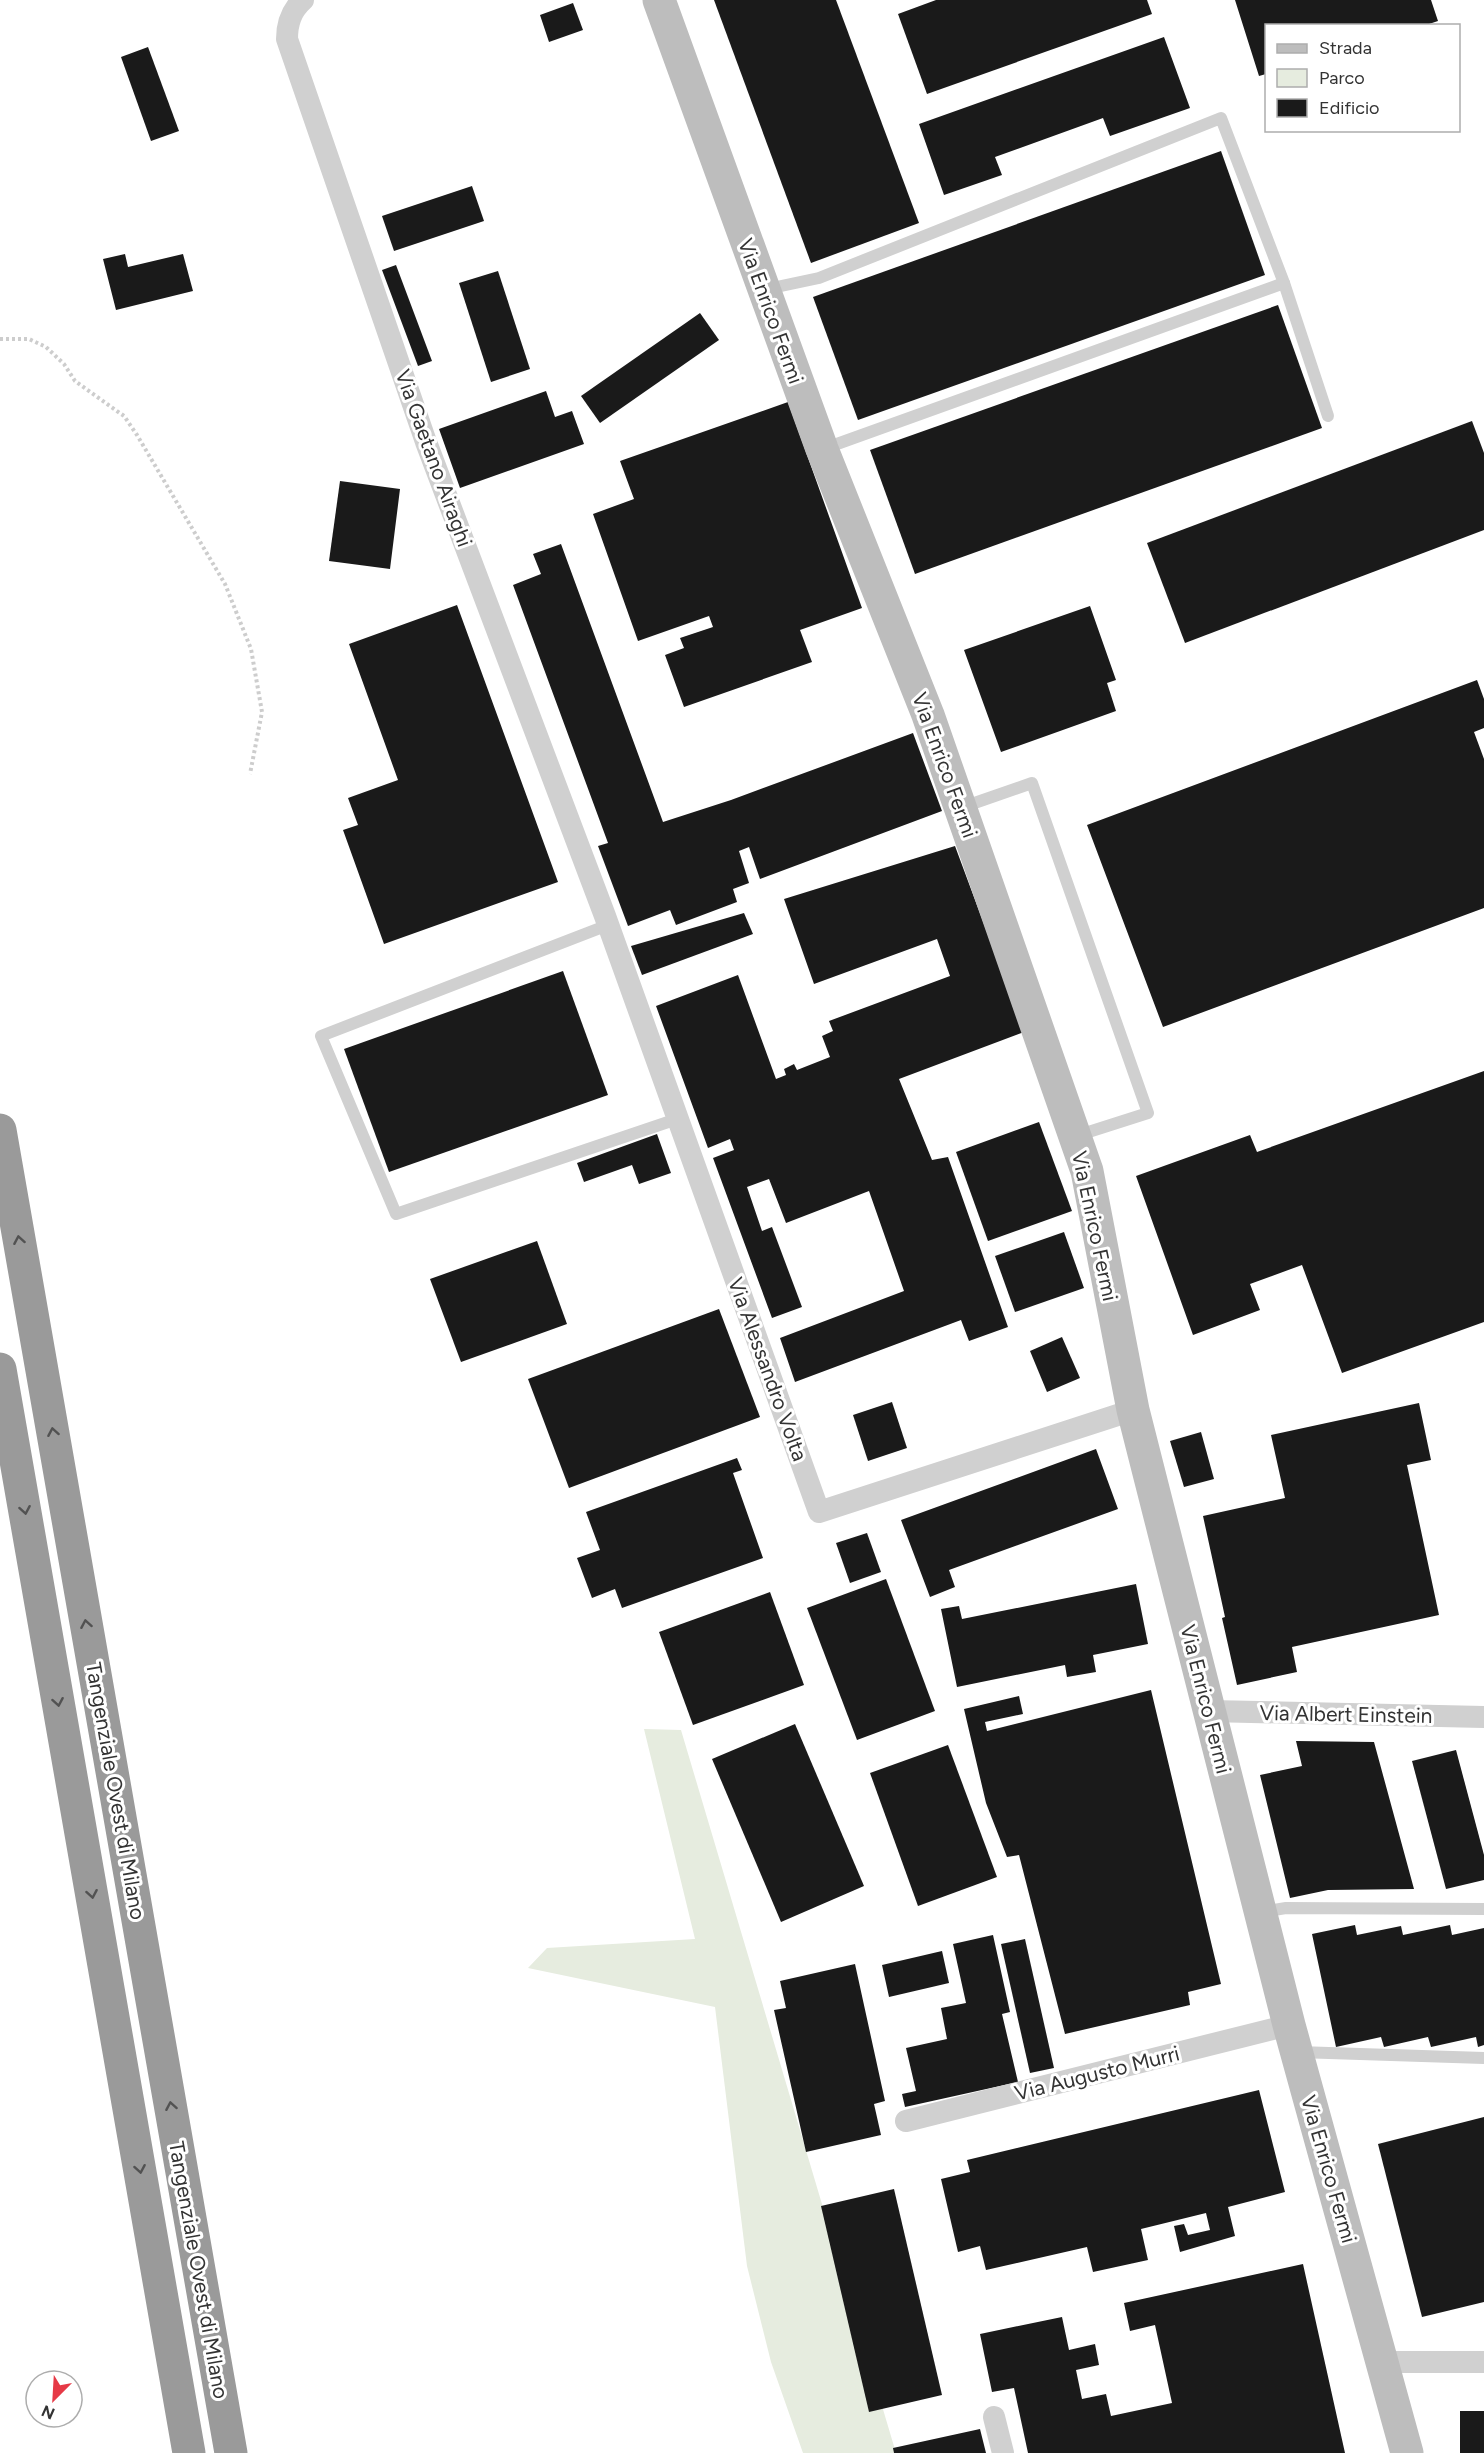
<svg xmlns="http://www.w3.org/2000/svg" width="1484" height="2453" font-family="Figtree,sans-serif">
<rect width="100%" height="100%" fill="#fff"/>
<!-- green -->
<path fill="#e6ecdf" d="M644,1729L681,1730L896,2453H803L771,2362L747,2266L715,2007L528,1968L547,1948L695,1939Z"/>
<!-- building -->
<g fill="#1a1a1a">
<path d="M714,0H836L919,223L811,263Z"/>
<path d="M936,0H1147L1152,14L927,94L898,14Z"/>
<path d="M1235,0H1431L1438,21L1423,26H1266V74L1259,76Z"/>
<path d="M573,3L583,30L549,42L540,15Z"/>
<path d="M1164,37L1190,108L1110,136L1103,118L995,157L1002,175L944,195L919,124Z"/>
<path d="M148,47L179,131L151,141L121,57Z"/>
<path d="M1221,151L1265,275L858,420L813,297Z"/>
<path d="M472,186L484,221L394,251L382,216Z"/>
<path d="M125,254L128,267L183,254L193,291L116,310L103,259Z"/>
<path d="M396,265L432,361L418,366L382,270Z"/>
<path d="M498,271L530,369L491,382L459,283Z"/>
<path d="M1278,305L1322,428L915,574L870,450Z"/>
<path d="M700,313L719,340L600,423L581,396Z"/>
<path d="M546,391L555,417L572,411L584,444L460,488L439,429Z"/>
<path d="M788,402L862,608L800,630L812,662L684,707L665,655L684,648L680,638L713,627L709,616L638,641L593,514L634,499L620,461Z"/>
<path d="M1472,421L1484,453V530L1185,643L1147,543Z"/>
<path d="M340,481L400,489L390,569L329,561Z"/>
<path d="M561,544L663,822L731,800L913,733L942,811L760,879L749,847L739,851L749,883L733,889L737,902L676,925L670,910L628,926L598,846L608,843L513,585L541,574L533,554Z"/>
<path d="M457,605L558,882L384,944L343,830L358,825L348,798L398,780L349,644Z"/>
<path d="M1090,606L1116,680L1107,683L1116,711L1001,752L964,650Z"/>
<path d="M1477,680L1484,699V728L1474,732L1484,759V908L1163,1027L1087,825Z"/>
<path d="M955,846L1024,1032L899,1079L932,1160L948,1157L1008,1327L969,1341L961,1320L795,1382L780,1338L904,1291L869,1191L786,1223L769,1179L747,1187L762,1231L772,1227L802,1307L772,1318L713,1158L734,1150L730,1139L708,1148L656,1006L738,975L776,1079L786,1075L784,1069L794,1064L797,1070L830,1057L822,1036L833,1031L829,1021L950,976L937,939L814,984L784,899Z"/>
<path d="M744,913L753,934L642,975L631,946Z"/>
<path d="M563,971L608,1095L389,1172L344,1049Z"/>
<path d="M1484,1071V1322L1342,1373L1302,1265L1250,1284L1260,1310L1193,1335L1136,1176L1250,1135L1257,1152Z"/>
<path d="M1039,1122L1072,1211L988,1241L956,1152Z"/>
<path d="M657,1134L671,1173L639,1184L632,1165L584,1182L577,1163Z"/>
<path d="M1064,1232L1084,1288L1015,1312L995,1256Z"/>
<path d="M537,1241L567,1324L461,1362L430,1279Z"/>
<path d="M719,1309L760,1417L569,1488L528,1379Z"/>
<path d="M1062,1337L1080,1378L1047,1392L1030,1351Z"/>
<path d="M892,1402L907,1448L868,1461L853,1415Z"/>
<path d="M1419,1403L1431,1460L1407,1465L1439,1615L1292,1647L1297,1672L1237,1685L1222,1618L1225,1617L1203,1516L1285,1498L1271,1435Z"/>
<path d="M1201,1432L1214,1479L1184,1487L1170,1441Z"/>
<path d="M1096,1449L1118,1509L949,1570L955,1587L930,1597L901,1520Z"/>
<path d="M737,1458L742,1470L733,1473L763,1558L622,1608L615,1589L592,1598L577,1558L600,1550L586,1512Z"/>
<path d="M867,1533L881,1572L850,1583L836,1543Z"/>
<path d="M886,1579L935,1711L857,1740L807,1608Z"/>
<path d="M1136,1584L1148,1644L1093,1655L1096,1672L1067,1677L1065,1665L957,1687L941,1609L959,1606L962,1619Z"/>
<path d="M770,1592L804,1685L693,1725L659,1632Z"/>
<path d="M1151,1690L1221,1984L1188,1992L1190,2005L1065,2034L1019,1855L1007,1857L986,1803L964,1709L1019,1696L1023,1714L985,1722L987,1731Z"/>
<path d="M795,1724L864,1886L781,1922L712,1759Z"/>
<path d="M1296,1741L1374,1742L1414,1889L1328,1890L1290,1898L1260,1775L1302,1766Z"/>
<path d="M948,1745L997,1877L918,1906L870,1773Z"/>
<path d="M1456,1750L1484,1855V1880L1446,1889L1412,1761Z"/>
<path d="M1355,1925L1357,1935L1401,1926L1403,1935L1450,1925L1452,1935L1484,1928V2045L1478,2047L1476,2037L1431,2047L1428,2037L1384,2047L1381,2037L1336,2047L1312,1934Z"/>
<path d="M993,1935L1010,2012L1002,2014L1018,2082L905,2107L902,2094L916,2091L906,2048L947,2039L941,2008L966,2003L953,1944Z"/>
<path d="M1025,1939L1054,2068L1030,2073L1001,1944Z"/>
<path d="M942,1951L949,1983L889,1997L882,1965Z"/>
<path d="M855,1964L885,2101L874,2104L881,2135L806,2152L774,2010L786,2008L780,1981Z"/>
<path d="M1259,2090L1285,2192L1228,2207L1235,2236L1180,2252L1174,2226L1184,2224L1188,2235L1210,2230L1206,2213L1141,2229L1148,2260L1093,2272L1087,2247L986,2270L980,2246L958,2252L941,2179L970,2172L967,2160Z"/>
<path d="M1484,2117V2302L1422,2317L1378,2144Z"/>
<path d="M894,2189L942,2395L869,2412L821,2206Z"/>
<path d="M1303,2264L1345,2453H1028L1014,2388L992,2392L980,2334L1062,2317L1069,2350L1095,2344L1099,2365L1076,2370L1082,2399L1106,2394L1111,2416L1172,2403L1155,2325L1130,2331L1124,2303Z"/>
<rect x="1460" y="2411" width="24" height="42"/>
<path d="M980,2429L986,2453H894L893,2448Z"/>
</g>
<g fill="none" stroke-linecap="round" stroke-linejoin="round">
<!-- path -->
<path stroke="#cdcdcd" stroke-width="4" stroke-dasharray="3 3" stroke-linecap="butt" d="M0,339H29L46,347L64,364L75,381L124,416L137,435L225,584L251,649L262,712L250,774"/>
<!-- lane -->
<g stroke="#d0d0d0" stroke-width="12">
<path d="M1284,283L1328,416"/>
<path d="M767,289L819,278L1221,118L1284,283L823,449"/>
<path d="M963,807L1032,783L1148,1113L1076,1136"/>
<path d="M608,925L321,1036L396,1214L677,1119"/>
<path d="M1261,1912L1286,1908L1484,1909"/>
<path d="M1298,2052L1484,2058"/>
</g>
<!-- street -->
<g stroke="#d0d0d0" stroke-width="22">
<path d="M303,0C291,11 287,23 287,39L426,442L605,916L819,1512L1133,1410"/>
<path d="M1209,1711L1484,1717"/>
<path d="M906,2121L1289,2025"/>
<path d="M1383,2362H1484"/>
<path d="M994,2417L1003,2453"/>
</g>
<!-- secondary -->
<path stroke="#bdbdbd" stroke-width="33" d="M659,0L822,449L928,715L1087,1171L1133,1410L1289,2025L1407,2453"/>
<!-- highway -->
<g stroke="#9a9a9a" stroke-width="33">
<path d="M0,1130L231,2453"/>
<path d="M0,1369L189,2453"/>
</g>
</g>
<!-- one-way arrows -->
<defs><path id="oneway-chevron" d="M-2-3.5L2.5 0L-2 3.5" fill="none" stroke-width="1.6" stroke-linecap="round" stroke-linejoin="round" transform="scale(1.5)"/></defs>
<g stroke="#525252">
<use href="#oneway-chevron" transform="translate(19 1240) rotate(-100)"/>
<use href="#oneway-chevron" transform="translate(53 1432) rotate(-100)"/>
<use href="#oneway-chevron" transform="translate(25 1510) rotate(80)"/>
<use href="#oneway-chevron" transform="translate(86 1624) rotate(-100)"/>
<use href="#oneway-chevron" transform="translate(58 1702) rotate(80)"/>
<use href="#oneway-chevron" transform="translate(92 1894) rotate(80)"/>
<use href="#oneway-chevron" transform="translate(171 2106) rotate(-100)"/>
<use href="#oneway-chevron" transform="translate(140 2169) rotate(80)"/>
</g>
<g text-anchor="middle" dominant-baseline="central" stroke-width="6" stroke-linejoin="round" paint-order="stroke">
<!-- street labels -->
<g font-size="21" fill="#333" stroke="#fff">
<text transform="translate(771 311) rotate(70)">Via Enrico Fermi</text>
<text transform="translate(434 458) rotate(70)">Via Gaetano Airaghi</text>
<text transform="translate(945 765) rotate(70)">Via Enrico Fermi</text>
<text transform="translate(1095 1226) rotate(78)">Via Enrico Fermi</text>
<text transform="translate(768 1369) rotate(70)">Via Alessandro Volta</text>
<text transform="translate(1206 1699) rotate(76)">Via Enrico Fermi</text>
<text transform="translate(1346 1714) rotate(1)">Via Albert Einstein</text>
<text transform="translate(116 1791) rotate(80)">Tangenziale Ovest di Milano</text>
<text transform="translate(1097 2073) rotate(-14)">Via Augusto Murri</text>
<text transform="translate(1329 2169) rotate(74)">Via Enrico Fermi</text>
<text transform="translate(199 2270) rotate(80)">Tangenziale Ovest di Milano</text>
</g>
</g>
<!-- legend -->
<rect x="1265" y="24" width="195" height="108" fill="#ffffff" stroke="#adadad" stroke-width="1.5"/>
<rect x="1277" y="44" width="30" height="9" fill="#bdbdbd" stroke="#adadad" stroke-width="1.5"/>
<text x="1319" y="54" font-size="18" fill="#333333">Strada</text>
<rect x="1277" y="69" width="30" height="18" fill="#e6ecdf" stroke="#adadad" stroke-width="1.5"/>
<text x="1319" y="84" font-size="18" fill="#333333">Parco</text>
<rect x="1277" y="99" width="30" height="18" fill="#1a1a1a" stroke="#adadad" stroke-width="1.5"/>
<text x="1319" y="114" font-size="18" fill="#333333">Edificio</text>
<!-- north arrow -->
<g transform="translate(54 2399) rotate(204)"><circle r="28" fill="#ffffff" stroke="#adadad" stroke-width="1.5"/>
<path d="M0-4.5L10 22L0 15L-10 22Z" fill="#e63946"/>
<text y="-9" font-size="16" font-weight="bold" text-anchor="middle" fill="#333333">N</text>
</g>
</svg>
